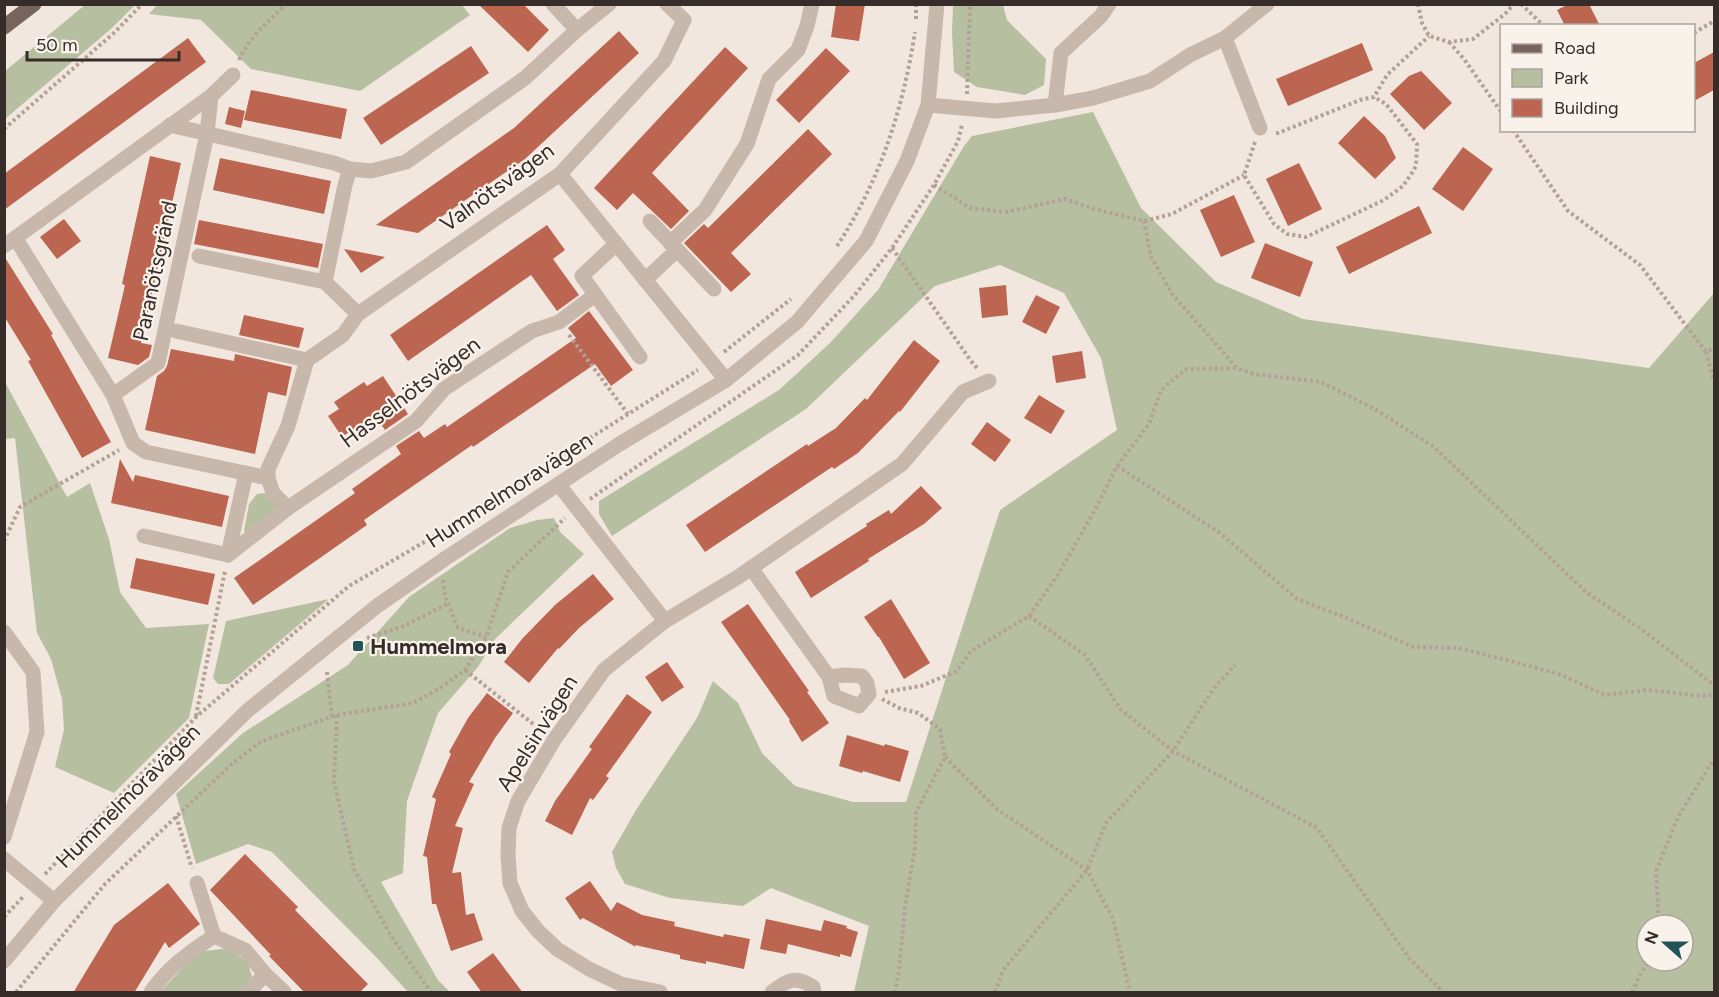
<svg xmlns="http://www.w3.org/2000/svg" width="1719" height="997" font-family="Figtree,sans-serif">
<rect width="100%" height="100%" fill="#f1e7df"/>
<!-- green -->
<g fill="#b6bf9f" fill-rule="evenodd">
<path d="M85,5H135L112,28L5,119V71Z"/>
<path d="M157,5L461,4L470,15L360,91L251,69L201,20L149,14Z"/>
<path d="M953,5H1003L1007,20L1046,59L1044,85L1025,95L977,87L954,72L952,32Z"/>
<path d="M1093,112L1141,208L1216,282L1303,319L1649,368L1714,293V992H854L869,926L771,888L743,906L670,898L625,884L616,868L612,852L636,810L697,718L713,681L738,703L762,753L795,786L853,802H906L1000,510L1117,430L1101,358L1064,293L1000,265L935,286L806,409L612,536L599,514V501L779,390L830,343L878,290L964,146L972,136ZM1647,925H1683V961H1647Z"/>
<path d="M5,382L67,497L90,483L109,539L120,592L146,628L209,624L189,718L114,793L55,767L64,730L62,699L51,659L37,633L15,438L5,439Z"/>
<path d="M266,493L275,501L278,510L250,534L244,531L249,504L257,494Z"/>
<path d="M554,518L560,532L584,554L495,639L478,667L438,713L407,801L403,873L381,882L438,980L450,992H408L377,958L272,852L248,844L196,864L176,794L243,733L348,665L409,597L510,528L537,520Z"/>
<path d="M329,599L229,684H218L213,678L226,621Z"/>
<path d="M229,948L248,963L252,977L241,992H160L191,959L205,951Z"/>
</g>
<!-- building -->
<g fill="#bc6651">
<path d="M478,4H523L549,30L528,52Z"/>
<path d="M836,4H865L859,41L831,37Z"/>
<path d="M1569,4H1589L1600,26H1565L1557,10Z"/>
<path d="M619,31L639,53L525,159L418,233L376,225L514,128Z"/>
<path d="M188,38L206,62L4,210V174Z"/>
<path d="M1362,43L1373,70L1288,106L1276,79Z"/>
<path d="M471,46L489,73L381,145L363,118Z"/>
<path d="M725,47L748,68L652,173L689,211L671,229L633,193L617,210L594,188Z"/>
<path d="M826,48L850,71L799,123L776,100Z"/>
<path d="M1714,52V90L1694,101V63Z"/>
<path d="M1421,71L1452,103L1424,130L1390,94L1409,76Z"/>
<path d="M251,90L347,109L341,139L244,120Z"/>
<path d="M229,107L245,111L241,128L225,124Z"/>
<path d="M1364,116L1385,136L1396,158L1375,179L1338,143Z"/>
<path d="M808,129L832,154L731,253L751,274L731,292L684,243L704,224L708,228Z"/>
<path d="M1463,147L1493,169L1463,211L1432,189Z"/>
<path d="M150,156L181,163L141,343L152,345L149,357L138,365L108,358L125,285L122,284Z"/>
<path d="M220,158L331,181L324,214L213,190Z"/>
<path d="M1299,163L1322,209L1288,226L1266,179Z"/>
<path d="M1234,195L1255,242L1221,257L1200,210Z"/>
<path d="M1419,206L1432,233L1349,274L1336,247Z"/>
<path d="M64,219L81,241L57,259L40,237Z"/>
<path d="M199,220L323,244L318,268L194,244Z"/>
<path d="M547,225L565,250L553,259L579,295L557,311L531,275L408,361L390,335Z"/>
<path d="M1265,243L1313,262L1300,297L1251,278Z"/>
<path d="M344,249L385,257L361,273Z"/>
<path d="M4,256L53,334L51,335L111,442L82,458L28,361L31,360L4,316Z"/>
<path d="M1006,285L1008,315L982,318L979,288Z"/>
<path d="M1036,295L1060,307L1046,334L1022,322Z"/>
<path d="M589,311L633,370L611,386L595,364L473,447L472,445L364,520L367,525L253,605L234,578L355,493L352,489L401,454L396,446L419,431L424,438L445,424L447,427L576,338L568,328Z"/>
<path d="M244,315L304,328L299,348L239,335Z"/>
<path d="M914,340L940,361L900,412L899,411L858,453L834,469L832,467L705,552L686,525L807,444L808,446L836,428L865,398L867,400Z"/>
<path d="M171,349L234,361L235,354L292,367L286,396L268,392L255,454L145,430L157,376L164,371L167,366Z"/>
<path d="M1082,351L1086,378L1056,383L1052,356Z"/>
<path d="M383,376L408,414L385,430L375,415L342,437L328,416L339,409L334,402L364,382L367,386Z"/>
<path d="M1039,395L1065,411L1051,434L1024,418Z"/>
<path d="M987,422L1011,440L995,462L971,444Z"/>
<path d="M120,459L133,482L135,475L229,496L222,527L111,503Z"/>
<path d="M921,486L942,508L924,524L868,559L869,561L811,598L795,572L867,526L866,524L889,510L891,514Z"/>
<path d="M136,558L215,574L208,605L130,588Z"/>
<path d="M593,574L614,599L579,628L559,649L558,648L529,683L504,662L522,639L555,605Z"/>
<path d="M891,599L930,663L904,679L879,637H878L864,617Z"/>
<path d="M748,604L809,691L807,692L829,723L802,742L789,721L790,720L721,622Z"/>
<path d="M667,662L684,687L662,702L645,677Z"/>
<path d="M487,693L513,713L495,738L469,782L474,784L455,826L463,828L452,873L461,872L466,915L474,913L483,940L451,951L436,904H432L427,857L423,856L436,799L432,797L451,754L449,752L468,718Z"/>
<path d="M627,694L652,712L606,776L609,778L593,800L590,798L572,835L545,821L555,801L592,749L589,747Z"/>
<path d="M847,735L884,746L885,744L909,751L900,782L863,771L862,773L839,766Z"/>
<path d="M245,854L298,907L295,910L368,984L359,993H305L269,956L271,955L210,890Z"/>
<path d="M590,881L611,911L617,902L642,915L675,922L674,926L723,937L724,934L750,939L744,969L706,961V964L680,959V955L635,945L636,947L583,918L580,920L565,898Z"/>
<path d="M168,883L200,924L169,948L165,942L134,993H73L114,925Z"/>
<path d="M766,919L821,931L824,920L847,926L846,928L858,932L851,957L840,954V957L788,944L786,954L760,949Z"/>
<path d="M493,953L523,993H482L467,972Z"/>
</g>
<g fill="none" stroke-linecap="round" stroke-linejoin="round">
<!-- path -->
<g stroke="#b4a195" stroke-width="4" stroke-dasharray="3 3" stroke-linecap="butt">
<path d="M916,4V19"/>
<path d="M1418,4L1422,23L1429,36L1449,42L1473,39L1505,14L1514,4"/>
<path d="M1521,4L1544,26"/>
<path d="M1694,33L1714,21"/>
<path d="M1449,42L1464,59L1502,113"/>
<path d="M239,60C249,37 268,22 286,4"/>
<path d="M967,94L970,4"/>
<path d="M4,129L115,32L142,4"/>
<path d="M1513,130L1568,211L1640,265L1706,352L1714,348"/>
<path d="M1276,133H1278L1360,100L1374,97L1387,75L1429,36"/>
<path d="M1255,142L1244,175L1274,224L1287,234L1306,237L1384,200L1403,186L1412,173L1416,166L1417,144L1386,104L1374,97"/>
<path d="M934,185L970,208L1006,212L1065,199L1094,209L1144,221L1172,214L1244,175"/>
<path d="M1144,221L1151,257L1173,295L1237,368L1254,374L1321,382L1375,409L1434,447L1586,592L1641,629L1714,685"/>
<path d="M837,246C880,181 903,109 915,32"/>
<path d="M892,248L971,361L978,369"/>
<path d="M569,335L628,414"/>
<path d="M724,352L791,299"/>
<path d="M1706,352L1714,381"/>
<path d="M1117,466L1220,533L1297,599L1347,618L1413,647L1458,648L1499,658L1559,674L1605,695L1648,690L1700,696L1714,695"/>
<path d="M590,499L798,355L854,296L892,248L934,185L958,141L962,125"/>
<path d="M4,541L20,507L119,450"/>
<path d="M443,580L445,596L458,628L486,637"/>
<path d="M1029,616L1085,655L1121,710L1173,751L1317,828L1409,958L1443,992"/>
<path d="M367,638L404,626L449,603"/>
<path d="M465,670L542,731"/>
<path d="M327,672L332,717"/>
<path d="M885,692L921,686L957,671L971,651L1029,616L1059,573L1096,508L1117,466L1149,424L1161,390L1186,369L1236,368"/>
<path d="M882,699L899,708L918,713L940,729L945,757L916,812L915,848L905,907L899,971L895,992"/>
<path d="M337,715L334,782L354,869L391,936L431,992"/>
<path d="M196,716L225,571"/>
<path d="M945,757L997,809L1087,870L1113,919L1130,992"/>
<path d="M176,816L192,868"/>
<path d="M45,874L196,717L349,586L433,537L698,370"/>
<path d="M4,917L23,897"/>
<path d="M1659,925L1656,871L1678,817L1714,759"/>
<path d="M16,992L105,884L233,763L262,741L337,715L413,703L440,688L465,670L486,637L508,572L565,518"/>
<path d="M995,992L1003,970L1087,870L1106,823L1173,751L1214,688L1235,665"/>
<path d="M1632,992L1641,973L1650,961"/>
</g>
<!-- minor -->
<g stroke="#c8b7ab" stroke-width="15">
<path d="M553,4L577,30"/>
<path d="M1225,38L1260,128"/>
<path d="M928,105L996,111L1055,105L1093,98L1150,81L1190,55L1225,38L1267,4"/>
<path d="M1055,105L1061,53L1101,16L1109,4"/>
<path d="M170,125L334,163L350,169L345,185L325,282"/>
<path d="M350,169L371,171L406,162L525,78L577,30L609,4"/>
<path d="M560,174L726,380"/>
<path d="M650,221L714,289"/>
<path d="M16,239L113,395L133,443L146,452L268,478"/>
<path d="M670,243L705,210L747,144L769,79L798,50L807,26L812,4"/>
<path d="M616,244L582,276L640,357"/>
<path d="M4,246L211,96L233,75"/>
<path d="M199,256L325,282L358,314"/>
<path d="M645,280L677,250"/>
<path d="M176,331L307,360"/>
<path d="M307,360L343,335L358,314L560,174L664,61L684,20L667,4"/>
<path d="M113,395L158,363L207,134L211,96"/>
<path d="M559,485L665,621"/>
<path d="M288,508L273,493L268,478V469L288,426L307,360"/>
<path d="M144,536L228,555L246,473"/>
<path d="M228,555L288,508L416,421L444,389L532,331L559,322L595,295"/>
<path d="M751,568L829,677L834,696L859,706L869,694L867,683L862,676L845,675L829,677"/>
<path d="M4,632L33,672L37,732L4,837"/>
<path d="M4,859L54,901"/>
<path d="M197,883L214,936L245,950L265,974L284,992"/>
<path d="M4,961L54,901L247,711L377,606L446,558L618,445L726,380L797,322L866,241L907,161L928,105L937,4"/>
<path d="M151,992C167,968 190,952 214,936"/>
<path d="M249,992L265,974"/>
<path d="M660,992L621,984L589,969L557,949L538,931L522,911L510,883L508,856L509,828L518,801L554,740L604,670L665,621L738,577L902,464L963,392L989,381"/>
<path d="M772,992C787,980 796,975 813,987L814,992"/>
</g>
<!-- major -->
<path stroke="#77645c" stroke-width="15" d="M4,27L34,4"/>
</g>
<!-- markers -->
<rect fill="#225455" stroke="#f9f2eb" stroke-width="2" x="352" y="640" width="12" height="12" rx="3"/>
<g text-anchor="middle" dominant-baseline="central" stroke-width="4.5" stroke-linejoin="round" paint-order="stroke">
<!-- street labels -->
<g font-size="22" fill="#362d2a" stroke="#f9f2eb">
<text transform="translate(497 187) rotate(-36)">Valnötsvägen</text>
<text transform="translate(155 271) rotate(-78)">Paranötsgränd</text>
<text transform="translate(410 392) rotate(-37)">Hasselnötsvägen</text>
<text transform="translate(509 490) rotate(-33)">Hummelmoravägen</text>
<text transform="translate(537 733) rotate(-58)">Apelsinvägen</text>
<text transform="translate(128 796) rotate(-45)">Hummelmoravägen</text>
</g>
<!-- poi labels -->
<g font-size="22" font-weight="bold" fill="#362d2a" stroke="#f9f2eb" text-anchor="start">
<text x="370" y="646">Hummelmora</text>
</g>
</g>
<!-- border -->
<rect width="1719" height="997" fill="none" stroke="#362d2a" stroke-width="12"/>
<!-- legend -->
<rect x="1500" y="24" width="195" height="108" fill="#f9f2eb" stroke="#aba39e" stroke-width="1.5"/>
<rect x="1512" y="44" width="30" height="9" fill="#77645c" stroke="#aba39e" stroke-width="1.5"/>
<text x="1554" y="54" font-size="18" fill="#362d2a">Road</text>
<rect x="1512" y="69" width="30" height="18" fill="#b6bf9f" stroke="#aba39e" stroke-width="1.5"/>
<text x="1554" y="84" font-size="18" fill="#362d2a">Park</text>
<rect x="1512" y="99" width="30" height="18" fill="#bc6651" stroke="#aba39e" stroke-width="1.5"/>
<text x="1554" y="114" font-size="18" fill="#362d2a">Building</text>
<!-- north arrow -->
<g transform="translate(1665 943) rotate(291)"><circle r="28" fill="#f9f2eb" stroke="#aba39e" stroke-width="1.5"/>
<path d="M0-4.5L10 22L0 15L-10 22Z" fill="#225455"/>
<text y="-9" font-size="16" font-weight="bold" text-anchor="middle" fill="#362d2a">N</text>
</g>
<!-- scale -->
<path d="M27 51v9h152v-9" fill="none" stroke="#362d2a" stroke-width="3"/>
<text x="36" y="51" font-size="18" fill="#362d2a" stroke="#f9f2eb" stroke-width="4.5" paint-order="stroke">50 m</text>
</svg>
